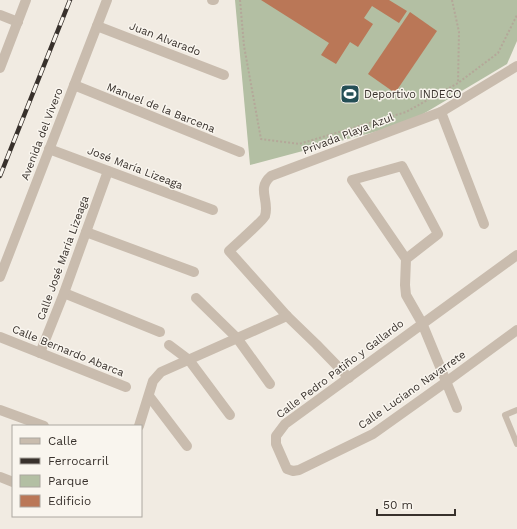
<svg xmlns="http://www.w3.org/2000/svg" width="517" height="529" font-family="'Work Sans',sans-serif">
<rect width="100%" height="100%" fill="#f1ebe2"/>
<!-- green -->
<path fill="#b3bfa3" d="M235,0H517V41L507,64L408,123L250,165Z"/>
<!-- building -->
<g fill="#ba7757">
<path d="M261,0H389L407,11L399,23L372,6L364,18L373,24L358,47L350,42L336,64L321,55L329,43Z"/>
<path d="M410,12L437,31L395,93L368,74Z"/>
</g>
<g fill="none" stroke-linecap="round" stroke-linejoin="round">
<!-- path -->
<g stroke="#b4a799" stroke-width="2" stroke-dasharray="2 2" stroke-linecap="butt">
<path d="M240,0L244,46L261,139L299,144L406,112L458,83L498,53L517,15"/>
<path d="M452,0L459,32L458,83"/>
</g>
<!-- lane -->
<path stroke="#c9bcae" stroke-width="6" d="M517,410L505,415L517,444"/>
<!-- street -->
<g stroke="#c9bcae" stroke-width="10">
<path d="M212,0H214"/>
<path d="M0,15L18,22"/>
<path d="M97,26L224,75"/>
<path d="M0,68L26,0"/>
<path d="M74,85L240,152"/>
<path d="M441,112L484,224"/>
<path d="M49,149L213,210"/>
<path d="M86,232L194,272"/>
<path d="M517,255L285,424L276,436V444L287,469L293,471L299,470L373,434L446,382L517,330"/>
<path d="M406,259L438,234L402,166L352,180L406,259L405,285L406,295L422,323L457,408"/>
<path d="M0,277L107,0"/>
<path d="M64,293L160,332"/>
<path d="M196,298L237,338L270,384"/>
<path d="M0,337L126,387"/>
<path d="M169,345L189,360L230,415"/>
<path d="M40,353L64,293L108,171"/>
<path d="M349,378L316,344L287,316L229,251C235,245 263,221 265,216C270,200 256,189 271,176L441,112L517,66"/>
<path d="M149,396L187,446"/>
<path d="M0,410L44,426"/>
<path d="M139,426L153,381L161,372L287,316"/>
<path d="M0,477L13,482"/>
</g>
<!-- rail casing -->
<g stroke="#38312c" stroke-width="4.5">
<path id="rail" d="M0,176L70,0"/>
</g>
<!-- rail -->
<use href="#rail" stroke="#f9f5ee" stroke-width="3" stroke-dasharray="9" stroke-linecap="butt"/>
</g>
<!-- icons -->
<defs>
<g id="stadium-square" transform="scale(1)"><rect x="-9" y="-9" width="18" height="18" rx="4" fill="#254f56" stroke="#f9f5ee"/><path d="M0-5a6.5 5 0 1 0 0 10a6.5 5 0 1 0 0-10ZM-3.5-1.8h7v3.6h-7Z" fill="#fff"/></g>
</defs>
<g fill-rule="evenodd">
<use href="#stadium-square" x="350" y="94"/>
</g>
<g text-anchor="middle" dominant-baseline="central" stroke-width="3" stroke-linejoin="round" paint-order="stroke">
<!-- street labels -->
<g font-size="11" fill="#38312c" stroke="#f9f5ee">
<text transform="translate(165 39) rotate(21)">Juan Alvarado</text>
<text transform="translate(161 108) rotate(22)">Manuel de la Barcena</text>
<text transform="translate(42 134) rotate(-69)">Avenida del Vivero</text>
<text transform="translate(348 134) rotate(-21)">Privada Playa Azul</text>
<text transform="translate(135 168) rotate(21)">José María Lizeaga</text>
<text transform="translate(63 258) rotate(-70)">Calle José María Lizeaga</text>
<text transform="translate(68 351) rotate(22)">Calle Bernardo Abarca</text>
<text transform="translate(340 369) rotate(-37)">Calle Pedro Patiño y Gallardo</text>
<text transform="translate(412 390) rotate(-35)">Calle Luciano Navarrete</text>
</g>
<!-- poi labels -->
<g font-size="11" fill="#38312c" stroke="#f9f5ee" text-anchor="start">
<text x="364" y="94">Deportivo INDECO</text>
</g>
</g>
<!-- legend -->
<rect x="12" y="425" width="130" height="92" fill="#f9f5ee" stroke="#aca7a0"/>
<rect x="20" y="438" width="20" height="6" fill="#c9bcae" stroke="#aca7a0"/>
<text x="48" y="445" font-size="12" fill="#38312c">Calle</text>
<rect x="20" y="458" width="20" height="6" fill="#38312c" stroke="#aca7a0"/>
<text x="48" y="465" font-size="12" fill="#38312c">Ferrocarril</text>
<rect x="20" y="475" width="20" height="12" fill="#b3bfa3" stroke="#aca7a0"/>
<text x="48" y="485" font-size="12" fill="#38312c">Parque</text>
<rect x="20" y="495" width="20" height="12" fill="#ba7757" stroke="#aca7a0"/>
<text x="48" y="505" font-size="12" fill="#38312c">Edificio</text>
<!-- scale -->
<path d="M377 509v6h78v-6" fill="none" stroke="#38312c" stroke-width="2"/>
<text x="383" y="509" font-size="12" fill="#38312c" stroke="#f9f5ee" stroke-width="3" paint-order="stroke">50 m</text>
</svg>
